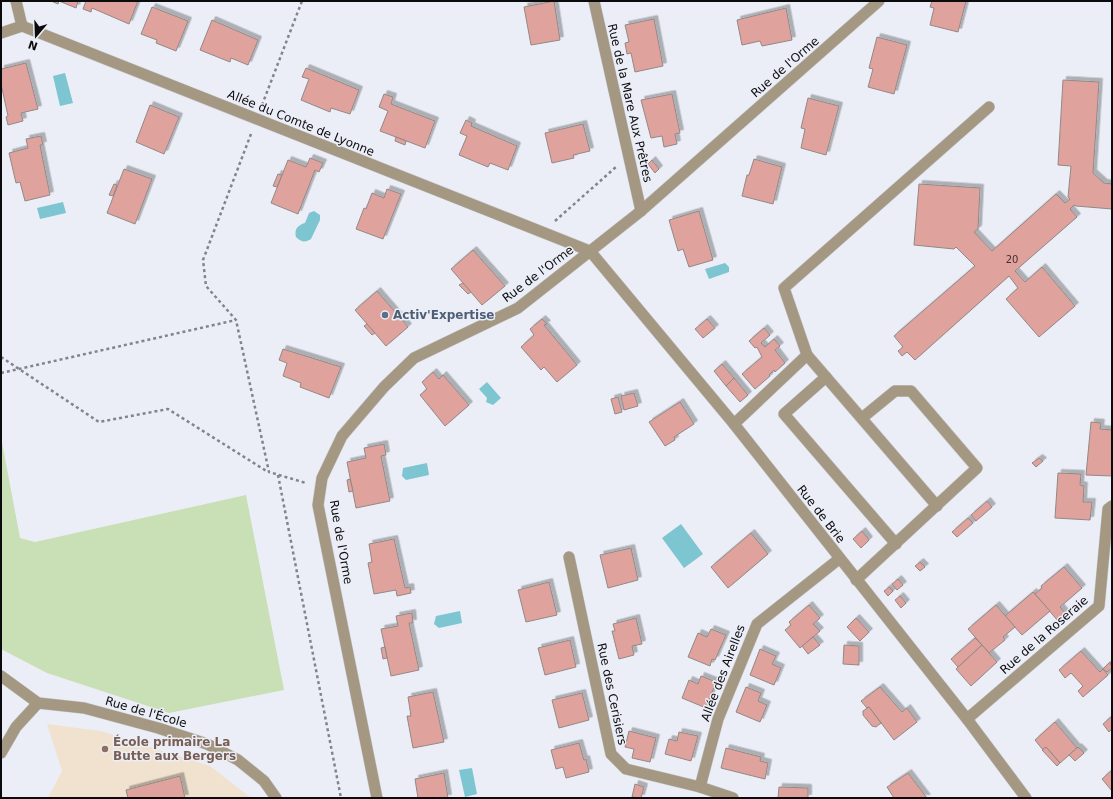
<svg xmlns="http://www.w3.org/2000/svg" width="1113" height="799" font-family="'DejaVu Sans',sans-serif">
<defs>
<filter id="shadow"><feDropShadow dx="3.5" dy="-3.5" stdDeviation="0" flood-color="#0004"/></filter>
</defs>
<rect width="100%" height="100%" fill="#ebeef6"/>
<!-- education -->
<path fill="#f0e2cf" d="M47,724L101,731L210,766L251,798H48L62,771Z"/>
<!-- green -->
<path fill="#c9dfb5" d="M1,437L20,538L35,542L246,495L284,690L169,713L47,673L1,649Z"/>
<!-- water -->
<g fill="#7dc5d0">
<path d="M65,73L73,103L60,106L53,76Z"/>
<path d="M63,202L66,213L40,219L37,208Z"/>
<path d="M314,211L320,215V220L311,239C305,243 301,242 296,237C294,229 298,225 305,223L309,213Z"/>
<path d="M725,263L729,267V272L709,279L705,269Z"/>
<path d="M487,382L501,398L493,405L486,402L487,398L479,389Z"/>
<path d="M427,463L429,475L406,480L402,476L403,468Z"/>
<path d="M681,524L703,554L684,568L662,538Z"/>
<path d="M460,611L462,623L439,628L434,624L436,616Z"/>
<path d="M472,768L477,794L465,797L459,770Z"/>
</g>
<!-- building -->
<g fill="#dfa29d" stroke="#928887" filter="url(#shadow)">
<path d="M51,1H78L76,8L59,1L58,4Z"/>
<path d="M86,1H138L129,24L92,8L91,12L83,9Z"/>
<path d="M554,1L560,40L531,45L524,7Z"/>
<path d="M932,1H966L958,32L930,25L934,8L930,7Z"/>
<path d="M152,7L188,21L176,51L156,43L157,40L141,34Z"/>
<path d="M786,8L792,40L762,46L760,41L742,45L737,20Z"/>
<path d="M654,19L663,66L635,72L631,53L627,54L625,43L629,42L625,25Z"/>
<path d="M212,20L258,40L248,65L231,58L230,62L200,50Z"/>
<path d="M877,37L907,45L894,94L868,87L873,69L869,68Z"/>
<path d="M26,63L38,109L21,113L23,121L8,125L6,117L8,116L1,84V69Z"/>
<path d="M306,68L359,90L350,114L331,108L330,112L301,100L309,79L302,77Z"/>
<path d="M1063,80L1099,82L1093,173L1104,183L1112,184V209L1076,206L1074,205L1070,209L1077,217L1015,271L1025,282L1042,267L1075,306L1039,337L1006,299L1018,288L1009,276L915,360L907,352L902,356L898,351L903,347L894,336L975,266L956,247L954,249L914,245L919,184L980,188L978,229L974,232L992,251L1056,194L1065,203L1070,199L1068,197L1071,166L1058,165Z"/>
<path d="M384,94L393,97L391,104L435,121L425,148L380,131L388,111L379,107Z"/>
<path d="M672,94L680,133L675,134L677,144L664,147L662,136L651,138L641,100Z"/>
<path d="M808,98L839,106L826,155L801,148L805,129L801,128Z"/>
<path d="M150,105L179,117L164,154L136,142Z"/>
<path d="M466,120L472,123L471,126L517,146L508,170L490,163L488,167L459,155L467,136L460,133Z"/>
<path d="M583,124L590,151L573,155L574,158L552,163L545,133Z"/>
<path d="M41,136L43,145H40L50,195L25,201L20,182L16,183L9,153L28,148L26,139Z"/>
<path d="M396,137L406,141L405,145L395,141Z"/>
<path d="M310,158L323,163L319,172L315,170L298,214L271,203L288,160L306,167Z"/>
<path d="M754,159L782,167L773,204L742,196L747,175H749Z"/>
<path d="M652,160L659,169L655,173L648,164Z"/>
<path d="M124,169L152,179L135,224L107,213Z"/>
<path d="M278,174L282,175L277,187L273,186Z"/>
<path d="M114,184L117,185L113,196L109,195Z"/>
<path d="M387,189L401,194L383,239L356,229L364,208L366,209L372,193L384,198Z"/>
<path d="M699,211L713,260L689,267L683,249L678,251L669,220Z"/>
<path d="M473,250L505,286L482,305L451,269Z"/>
<path d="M463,283L471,292L468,294L459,285Z"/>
<path d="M377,291L408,327L386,346L355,310Z"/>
<path d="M542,319L547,324L544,325L577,365L557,382L544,367L541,370L521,347L534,335L530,329Z"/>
<path d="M707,319L715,328L703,338L695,329Z"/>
<path d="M367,324L375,333L372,335L364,326Z"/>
<path d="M764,328L770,335L761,343L765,347L774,339L780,346L775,350L785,363L775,372L774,370L769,375L770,376L755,389L742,374L762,357L757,347L755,348L749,341Z"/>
<path d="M283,349L341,367L329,398L300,387L301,383L283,376L287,363L279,360Z"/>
<path d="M722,364L734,378L726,386L714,371Z"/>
<path d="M433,372L439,379L443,375L469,405L445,426L420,395L427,389L422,382Z"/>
<path d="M734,378L748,395L740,402L726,386Z"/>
<path d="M634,393L638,406L624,410L621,396Z"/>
<path d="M618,397L622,412L615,414L611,399Z"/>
<path d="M680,402L694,424L674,437L675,440L665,446L649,422Z"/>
<path d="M1091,422L1101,423L1100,429L1112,430V476L1086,475Z"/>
<path d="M384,444L386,455L381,456L390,501L356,508L347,462L366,458L364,448Z"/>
<path d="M1039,458L1043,461L1036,467L1032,463Z"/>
<path d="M1058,473L1081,474L1080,485L1084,486L1083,502H1092L1090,520L1055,518Z"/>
<path d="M350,479L353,491L349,492L347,480Z"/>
<path d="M987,501L992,507L976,521L971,515Z"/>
<path d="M968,518L973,523L957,537L952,532Z"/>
<path d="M862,531L869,540L861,548L853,539Z"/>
<path d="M751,533L768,554L728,588L711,567Z"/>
<path d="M394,539L405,588L410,587L411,593L397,596L396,590L374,594L368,563L372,562L369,544Z"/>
<path d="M631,548L638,580L608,588L600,555Z"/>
<path d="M920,562L925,567L920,571L915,566Z"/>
<path d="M1064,567L1082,588L1060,607L1066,614L1058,621L1035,594L1042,588L1041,586Z"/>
<path d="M898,579L903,585L897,590L892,584Z"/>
<path d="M549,582L557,615L526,622L518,590Z"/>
<path d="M889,587L893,591L888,596L884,591Z"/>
<path d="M1033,592L1050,611L1022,635L1005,616Z"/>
<path d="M900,596L906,603L901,608L895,600Z"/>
<path d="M809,605L820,618L813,624L820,631L800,648L785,630L791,625L789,622Z"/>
<path d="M996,605L1015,627L1003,637L1005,640L989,653L968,629Z"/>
<path d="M412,613L413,623H409L419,670L391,676L381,629L398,626L396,616Z"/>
<path d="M636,618L642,644L632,646L634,655L619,659L612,631H615L613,624Z"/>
<path d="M856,618L869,632L860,641L847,627Z"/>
<path d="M711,629L726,635L715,660L712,659L710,666L688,657L698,633L707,637Z"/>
<path d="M813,637L820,645L808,654L802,646Z"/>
<path d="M975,638L982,645L958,667L951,659Z"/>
<path d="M570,640L576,667L545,675L538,648Z"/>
<path d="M844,645L859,646V665L843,664Z"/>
<path d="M982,645L997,662L971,686L956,669Z"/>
<path d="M385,647L387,658L383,659L381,648Z"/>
<path d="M760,649L776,656L772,664L781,668L774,685L750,675Z"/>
<path d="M1081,651L1100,672L1103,669L1108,675L1083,697L1078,691L1083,686L1071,673L1065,678L1059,670Z"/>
<path d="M1110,662L1112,668L1107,672L1103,669Z"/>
<path d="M701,676L716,682L706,708L682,698L689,680L698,684Z"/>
<path d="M746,687L761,693L758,701L767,705L760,722L736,712Z"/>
<path d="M880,687L902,712L907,708L917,722L894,740L869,707L867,708L861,701Z"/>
<path d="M433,692L444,742L413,748L407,716H411L408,697Z"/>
<path d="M582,693L589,720L559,728L552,700Z"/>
<path d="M869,707L881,723L876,727L872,726L863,715V711Z"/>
<path d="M1112,716V729L1109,732L1103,724Z"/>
<path d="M1055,722L1077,748L1060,763L1046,747L1043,750L1035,740Z"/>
<path d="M629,731L656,738L650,762L632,758L634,749L625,747Z"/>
<path d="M679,732L698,736L691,761L665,754L669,739L677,741Z"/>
<path d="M579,743L584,760L586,759L589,772L566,778L563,767L556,769L551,750Z"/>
<path d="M1046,747L1060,763L1057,766L1042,750Z"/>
<path d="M1078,747L1084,753L1075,761L1069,755Z"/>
<path d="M726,748L761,757L760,761L768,763L765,779L721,768Z"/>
<path d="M1112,770V791L1102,779Z"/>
<path d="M444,773L448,798H418L415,779Z"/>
<path d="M908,773L927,798H894L887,787Z"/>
<path d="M180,776L185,798H128L126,790Z"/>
<path d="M635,784L644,787L641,798L632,797Z"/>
<path d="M779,787L808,788V798H778Z"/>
</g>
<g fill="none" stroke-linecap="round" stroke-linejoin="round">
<!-- service casing -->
<g stroke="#c7cad1" stroke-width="12">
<g id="service">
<path d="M807,355L937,506"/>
<path d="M826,377L784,414L896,544"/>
<path d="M734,424L807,355L784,288L989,107"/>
<path d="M856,580L977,468L911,391H895L862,418"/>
</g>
</g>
<!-- minor casing -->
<g stroke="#c7cad1" stroke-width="12">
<g id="minor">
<path d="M16,1L22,26"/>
<path d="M594,1L641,211"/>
<path d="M1,33L22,26L590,251L734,424L967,719L1026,798"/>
<path d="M569,557L611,754L626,769L700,787L733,798"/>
<path d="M1,676L38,703L84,708L158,728L207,744L238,760L264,781L276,798"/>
<path d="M967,719L1099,606L1108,509L1112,506"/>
<path d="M1,753L16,727L38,703"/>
<path d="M700,787L718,719L757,624L839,559"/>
<path d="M377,798L318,505L322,478L342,436L384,387L414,358L518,308L641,211L879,1"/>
</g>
</g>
<!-- path -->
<g stroke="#82848a" stroke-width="2.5" stroke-dasharray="3 3" stroke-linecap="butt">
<path d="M262,105L302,1"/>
<path d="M251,134L203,260L206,286L236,320L269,472L306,483"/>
<path d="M555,221L616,167"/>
<path d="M1,357L99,422L168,409L268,472"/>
<path d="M1,373L236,320"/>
<path d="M278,475L341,798"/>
</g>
<!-- service -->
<use href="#service" stroke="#a59883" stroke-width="11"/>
<!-- minor -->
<use href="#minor" stroke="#a59883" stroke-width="11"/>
</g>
<!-- markers -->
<circle fill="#5c6f8a" stroke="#ebeef6" stroke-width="1.5" cx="385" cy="315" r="4"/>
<circle fill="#8d6e63" stroke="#ebeef6" stroke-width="1.5" cx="105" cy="749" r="4"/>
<g text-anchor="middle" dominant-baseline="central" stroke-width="3" stroke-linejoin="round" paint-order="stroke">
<!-- number labels -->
<g font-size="10" fill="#403132">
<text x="1012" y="259">20</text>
</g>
<!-- street labels -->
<g font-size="12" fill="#0b0b0e" stroke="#ebeef6">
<text transform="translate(785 67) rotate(-41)">Rue de l'Orme</text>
<text transform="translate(630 103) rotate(77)">Rue de la Mare Aux Prêtres</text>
<text transform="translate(301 123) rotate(22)">Allée du Comte de Lyonne</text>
<text transform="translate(538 274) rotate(-37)">Rue de l'Orme</text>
<text transform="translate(821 514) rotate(52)">Rue de Brie</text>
<text transform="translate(341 542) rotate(80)">Rue de l'Orme</text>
<text transform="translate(1044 635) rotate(-41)">Rue de la Roseraie</text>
<text transform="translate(723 673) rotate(-69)">Allée des Airelles</text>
<text transform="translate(612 694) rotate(78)">Rue des Cerisiers</text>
<text transform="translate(146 712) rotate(16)">Rue de l'École</text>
</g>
<!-- service labels -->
<g font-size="12" font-weight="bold" fill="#4e5e75" stroke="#ebeef6" text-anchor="start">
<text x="393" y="315">Activ'Expertise</text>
</g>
<!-- education labels -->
<g font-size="12" font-weight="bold" fill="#785e54" stroke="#ebeef6" text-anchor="start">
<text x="113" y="742">École primaire La<tspan x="113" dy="14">Butte aux Bergers</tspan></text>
</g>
</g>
<!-- border -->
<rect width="1113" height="799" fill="none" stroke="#0b0b0e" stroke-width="4"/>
<!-- north arrow -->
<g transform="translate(36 36) rotate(199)" stroke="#ebeef6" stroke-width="3" paint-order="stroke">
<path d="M0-3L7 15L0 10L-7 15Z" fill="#0b0b0e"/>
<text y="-6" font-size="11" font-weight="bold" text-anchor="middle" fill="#0b0b0e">N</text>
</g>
</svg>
